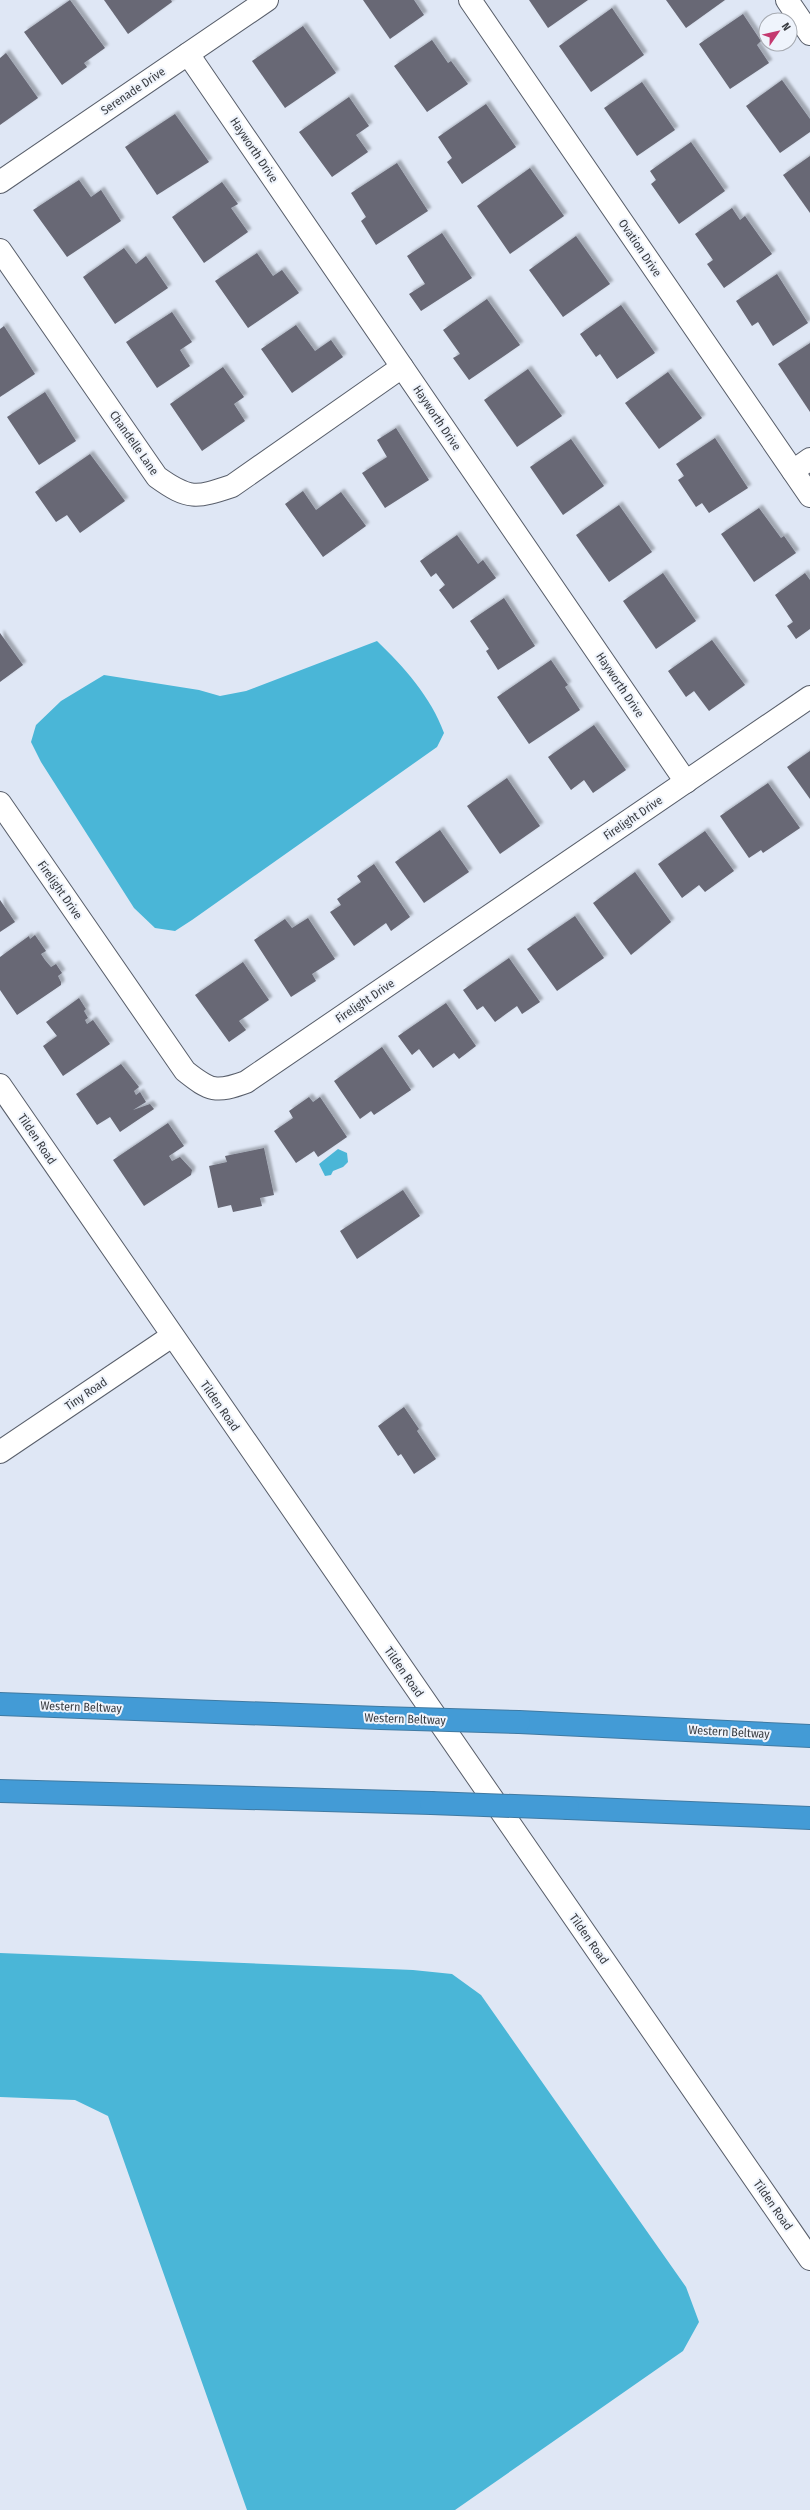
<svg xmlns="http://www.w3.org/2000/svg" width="810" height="2510" font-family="'Fira Sans Condensed',sans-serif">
<defs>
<filter id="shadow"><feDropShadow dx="3.5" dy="-3.5" stdDeviation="1" flood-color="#0004"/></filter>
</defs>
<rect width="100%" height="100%" fill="#dfe7f5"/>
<!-- water -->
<g fill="#4ab6d7">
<path d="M377,641C404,667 431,697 444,733L437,747L192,920L175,931L155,928L134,908L41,762L31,742L36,725L61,701L104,675L199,690L220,696L246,691Z"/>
<path d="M338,1149L347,1153L348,1162L343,1167L333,1171L331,1175L325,1176L319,1164Z"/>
<path d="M0,1953L413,1970L452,1974L481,1995L686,2287L699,2322L683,2351L455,2510H247L108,2116L75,2100L0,2097Z"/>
</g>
<!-- building -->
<g fill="#676875" filter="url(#shadow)">
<path d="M70,0L105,48L84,63L87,67L62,85L24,32Z"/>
<path d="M104,0H171L172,2L128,34Z"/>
<path d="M363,0H414L424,15L390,39Z"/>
<path d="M529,0H588L548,28Z"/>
<path d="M666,0H725L686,28Z"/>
<path d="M612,8L644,55L591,92L559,46Z"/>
<path d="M743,14L761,41L757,45L769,63L730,89L699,44Z"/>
<path d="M303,26L336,73L285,108L252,61Z"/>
<path d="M432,40L448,63L451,61L468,84L427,112L394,66Z"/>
<path d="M6,53L38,98L0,125V58Z"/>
<path d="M782,80L810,119V132L780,153L746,106Z"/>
<path d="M642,82L675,130L637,156L604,108Z"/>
<path d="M349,97L369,126L356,135L368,152L332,177L299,132Z"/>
<path d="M486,104L516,147L462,184L447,162L452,158L438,137Z"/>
<path d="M175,114L209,162L157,195L125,147Z"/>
<path d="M691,142L725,191L679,224L651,184L656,180L650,171Z"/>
<path d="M810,156V213L783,175Z"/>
<path d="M397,163L428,211L376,245L361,221L366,217L351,193Z"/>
<path d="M530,168L564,216L510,254L477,206Z"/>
<path d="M79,180L91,197L101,190L121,221L67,257L33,210Z"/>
<path d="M222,182L238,204L231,208L248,232L204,263L172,217Z"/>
<path d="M732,208L740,220L745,216L772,254L724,288L707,264L713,260L695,234Z"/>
<path d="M442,233L472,278L421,311L409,294L425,284L407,256Z"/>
<path d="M576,236L610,284L563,317L529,270Z"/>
<path d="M124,248L136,264L146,256L168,288L115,324L83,277Z"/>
<path d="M257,253L273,276L282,270L299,293L248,328L215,281Z"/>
<path d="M777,274L808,323L773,346L758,322L752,326L736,301Z"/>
<path d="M487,299L520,345L469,380L453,358L460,354L443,330Z"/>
<path d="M621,305L655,353L617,379L600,354L596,357L580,334Z"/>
<path d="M172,312L192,342L180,350L190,366L157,388L126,342Z"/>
<path d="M296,325L315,351L331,340L343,357L292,393L261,349Z"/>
<path d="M4,326L35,374L0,397V329Z"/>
<path d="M810,343V412L778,364Z"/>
<path d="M223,367L244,397L234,404L245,421L202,451L170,404Z"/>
<path d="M528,369L562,416L517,447L484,400Z"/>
<path d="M668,372L702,418L659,449L625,403Z"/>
<path d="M45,392L76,441L39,465L7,417Z"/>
<path d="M396,428L429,480L385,508L362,473L387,457L377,440Z"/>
<path d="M715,438L748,488L709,513L702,503L696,507L678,480L684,476L676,464Z"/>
<path d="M571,439L604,486L563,515L530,467Z"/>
<path d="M90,454L125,501L80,533L67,515L56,522L35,492Z"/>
<path d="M303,491L316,510L341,492L366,526L323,557L285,504Z"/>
<path d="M619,505L652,552L609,582L576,535Z"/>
<path d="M759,508L781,538L784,536L796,553L754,582L721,534Z"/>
<path d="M457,535L478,564L483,560L496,578L453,609L439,590L445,585L436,573L431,577L420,561Z"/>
<path d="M663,573L696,621L656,649L623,601Z"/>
<path d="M805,573L810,580V629L796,639L787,626L793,622L775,595Z"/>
<path d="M504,598L535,646L498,670L486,651L489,649L470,621Z"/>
<path d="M0,633L23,665L0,682Z"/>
<path d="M712,640L745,685L709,711L694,691L686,697L668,671Z"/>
<path d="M551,660L568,685L565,687L580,710L529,744L497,697Z"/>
<path d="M594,725L626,770L593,793L584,780L571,790L548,757Z"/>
<path d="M810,751V799L787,767Z"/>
<path d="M507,778L540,826L500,854L467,806Z"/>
<path d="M768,783L800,828L763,853L761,850L749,858L720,816Z"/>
<path d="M440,830L469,872L424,903L395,862Z"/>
<path d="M705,831L734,871L705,892L699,885L682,898L658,864Z"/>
<path d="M374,864L410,917L391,931L386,923L354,946L330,912L341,905L337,899L361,882L357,876Z"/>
<path d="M635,872L671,922L631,955L593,903Z"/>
<path d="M0,900L15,922L0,932Z"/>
<path d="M575,916L604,958L557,991L527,949Z"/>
<path d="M308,918L335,959L312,974L316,981L291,997L254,940L285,919L292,928Z"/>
<path d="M35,935L46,951L41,954L45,960L51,967L56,964L62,973L58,976L61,982V985L17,1015L0,990V957L29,936L30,939Z"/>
<path d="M509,958L540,1002L522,1014L517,1006L495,1022L483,1006L477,1010L463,990Z"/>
<path d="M243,962L269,1000L239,1021L246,1030L229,1042L195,995Z"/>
<path d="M79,998L86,1009L84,1011L88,1018L85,1020L87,1024L93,1020L110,1044L63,1076L43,1046L57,1036L46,1022Z"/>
<path d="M446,1003L476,1046L459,1059L454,1053L433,1068L419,1049L412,1055L398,1036Z"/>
<path d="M382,1047L411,1090L374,1115L371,1111L360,1119L334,1081Z"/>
<path d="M121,1064L139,1087L134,1091L136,1095L140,1092L146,1102L133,1110L150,1104L154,1109L120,1132L110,1117L97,1125L76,1094Z"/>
<path d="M309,1097L313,1102L320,1097L347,1137L318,1157L314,1151L296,1163L274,1131L293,1118L289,1111Z"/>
<path d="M168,1123L184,1146L169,1156L172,1161L180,1157L192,1170L191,1175L144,1206L113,1160Z"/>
<path d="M264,1148L274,1195L260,1198L262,1206L233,1212L231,1205L218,1208L209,1166L227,1162L225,1156Z"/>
<path d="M403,1190L420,1216L357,1259L340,1231Z"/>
<path d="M404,1407L419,1429L417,1431L436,1459L414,1474L401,1454L398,1456L378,1426Z"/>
</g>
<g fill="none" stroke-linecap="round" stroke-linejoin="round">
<!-- street casing -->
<g stroke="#585e6a" stroke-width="24">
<g id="street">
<path d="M470,0L810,496"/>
<path d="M787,0L810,34"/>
<path d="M188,54L686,782"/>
<path d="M0,182L267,0"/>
<path d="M0,250L157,477C189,500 196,498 232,486L402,367"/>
<path d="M793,471L810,459"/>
<path d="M0,803L185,1071C210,1091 216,1093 246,1082L810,697"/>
</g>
</g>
<!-- secondary casing -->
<g stroke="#585e6a" stroke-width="24">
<g id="secondary">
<path d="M0,1085L810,2259"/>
<path d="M0,1452L172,1336"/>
</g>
</g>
<!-- highway casing -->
<g stroke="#407aa2" stroke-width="24">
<g id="highway">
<path d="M0,1704L380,1718"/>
<path d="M519,1722L810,1736"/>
<path d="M0,1791L431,1803"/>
<path d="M568,1808L810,1818"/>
</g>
</g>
<!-- street -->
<use href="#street" stroke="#fff" stroke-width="22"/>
<!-- secondary -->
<use href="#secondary" stroke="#fff" stroke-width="22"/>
<!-- highway -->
<use href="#highway" stroke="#439bd6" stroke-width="22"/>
<!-- highway-bridge casing -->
<g stroke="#407aa2" stroke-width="24" stroke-linecap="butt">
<g id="highway-bridge">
<path d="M380,1718L519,1722"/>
<path d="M431,1803L568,1808"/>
</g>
</g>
<!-- highway-bridge -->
<use href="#highway-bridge" stroke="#439bd6" stroke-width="22"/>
</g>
<g text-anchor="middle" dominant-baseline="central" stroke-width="4" stroke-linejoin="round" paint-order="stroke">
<!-- street labels -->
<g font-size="12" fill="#3a3d42" stroke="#eff4fc">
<text transform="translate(133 91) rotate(-34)">Serenade Drive</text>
<text transform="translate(254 150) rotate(56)">Hayworth Drive</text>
<text transform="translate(640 248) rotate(56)">Ovation Drive</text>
<text transform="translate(437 418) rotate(56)">Hayworth Drive</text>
<text transform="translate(134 443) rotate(55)">Chandelle Lane</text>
<text transform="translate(620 685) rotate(56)">Hayworth Drive</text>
<text transform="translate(633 818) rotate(-34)">Firelight Drive</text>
<text transform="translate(60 890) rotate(55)">Firelight Drive</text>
<text transform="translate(365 1001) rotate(-34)">Firelight Drive</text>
<text transform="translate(37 1139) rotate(56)">Tilden Road</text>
<text transform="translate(86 1394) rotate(-34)">Tiny Road</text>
<text transform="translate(220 1406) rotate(55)">Tilden Road</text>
<text transform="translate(404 1672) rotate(55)">Tilden Road</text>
<text transform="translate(81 1707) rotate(2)">Western Beltway</text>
<text transform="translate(405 1719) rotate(2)">Western Beltway</text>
<text transform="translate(729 1732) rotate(3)">Western Beltway</text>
<text transform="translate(589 1939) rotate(55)">Tilden Road</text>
<text transform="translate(773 2205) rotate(55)">Tilden Road</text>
</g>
</g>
<!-- north arrow -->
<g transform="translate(778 32) rotate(56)"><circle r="19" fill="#eff4fc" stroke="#a7abb2"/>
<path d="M0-3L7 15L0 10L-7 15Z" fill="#c4396f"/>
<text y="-6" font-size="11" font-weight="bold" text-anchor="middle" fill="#3a3d42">N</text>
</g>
</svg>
